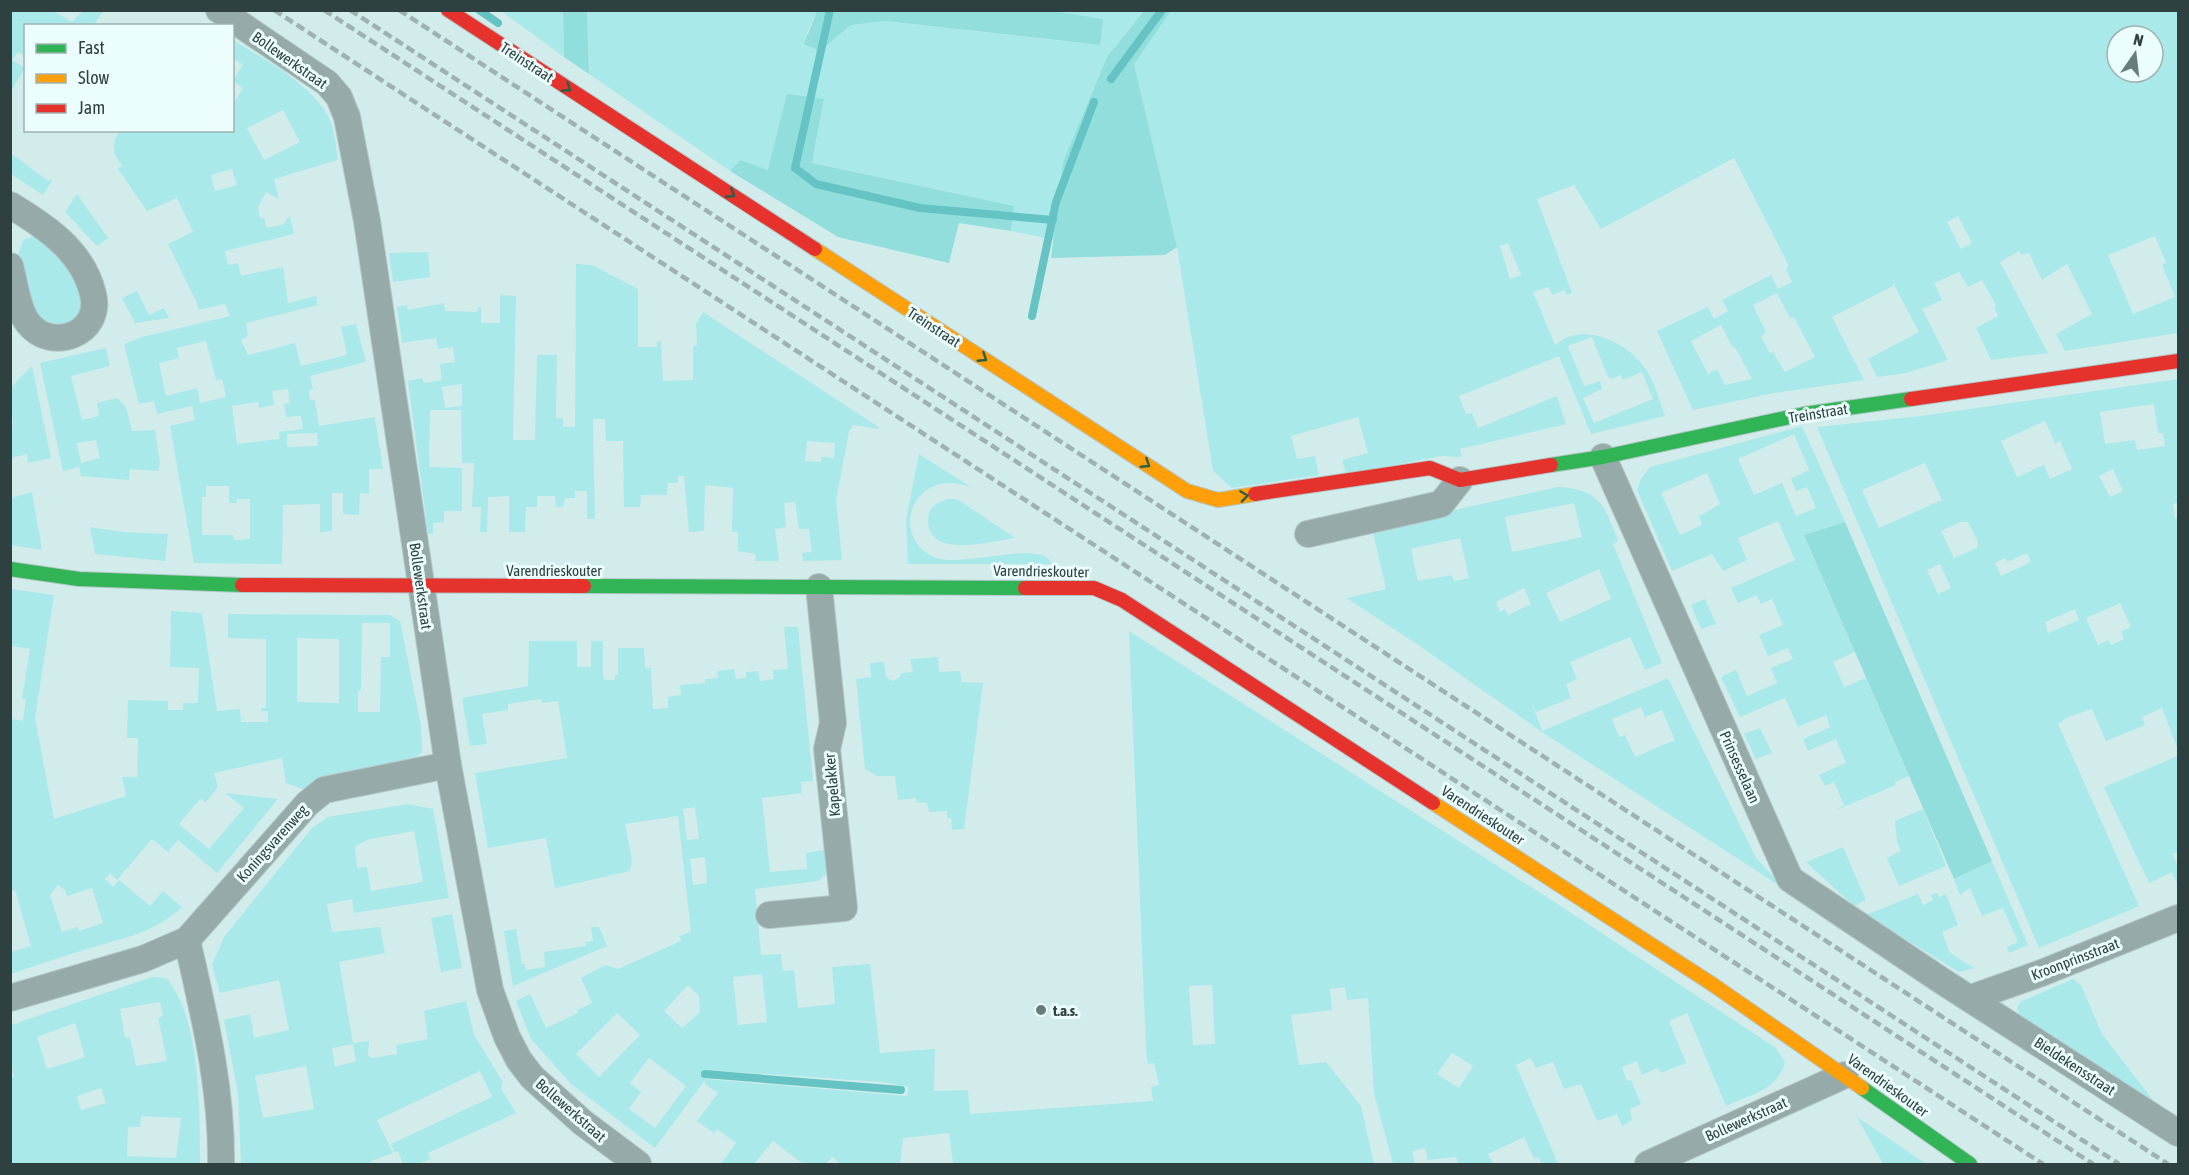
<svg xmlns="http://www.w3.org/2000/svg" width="2189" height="1175" font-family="'Asap Condensed',sans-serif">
<rect width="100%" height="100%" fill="#d2ecec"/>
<!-- green -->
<g fill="#aae9e9" fill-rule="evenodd">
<path d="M11,10L53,11L72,22L83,11H103L94,25L26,26L25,56L18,52L12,60L25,68L11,91Z"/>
<path d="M501,11H563L564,57Z"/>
<path d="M587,11H817L807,33L820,51L851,25L885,21L1099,45L1103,19L1046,11H1144L1107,57L1063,162L1054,240L1011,231L1013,206L812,163L824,100L768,170L740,160L730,171L589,74Z"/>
<path d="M1171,11H2178V333L2065,351L2056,334L2092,314L2067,264L2042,280L2029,253L2021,255L2019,251L2000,262L2048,353L1991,360L1976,328L1998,316L1994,307L1996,305L1982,280L1968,287L1959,272L1934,283L1942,300L1922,309L1948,360L1906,373L1877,377L1868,359L1919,332L1893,283V286L1832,317L1864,380L1774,393L1693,410L1657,331L1708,307L1714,319L1728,311L1722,300L1771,275L1778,289L1792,282L1786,269L1789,266L1734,158L1601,229L1574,185L1537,199L1572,293L1567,295L1564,290L1552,295L1549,287L1533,292L1555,345C1560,342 1565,337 1571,336C1596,329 1625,344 1642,364C1654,379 1659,399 1665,416L1591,434L1559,356L1459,396L1466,414L1472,413L1478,428L1557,396L1566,424L1460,449L1462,457L1441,456L1346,474L1342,460L1368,453L1358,417L1291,436L1297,459L1315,456L1319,475L1232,488L1213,471L1177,247L1134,64ZM2117,36H2153V72H2117ZM1958,216L1972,243L1961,249L1947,222ZM2155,236L2166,263L2162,265L2175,297L2133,314L2108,255ZM1508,243L1521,275L1510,279L1500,246ZM1777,293L1790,318L1794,317L1815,357L1785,372L1773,352L1770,353L1761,337L1766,332L1753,305ZM1721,325L1733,348L1735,347L1752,379L1725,385L1717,369L1708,374L1691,341ZM1592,337L1608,377L1612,379L1621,375L1623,380L1642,372L1653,399L1594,423L1583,398L1602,389L1600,381L1584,386L1568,346Z"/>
<path d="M233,40C263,59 319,88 331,123C335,134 336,148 338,160L274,179L279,199L266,192L258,207L260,218H264L267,228L285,224L287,218L290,217L294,234L225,251L228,265L238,263L241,276L283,267L288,303L316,296L318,305L246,323L248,336L241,340L248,355L295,343L301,366L347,355L341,327L356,324L366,362L310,376L313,389L309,390L310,400H315L319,426L375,417L383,469H369V494L360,493L359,515L343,514V493H332V531L320,532V504L283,505L282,564L194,563L170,426L195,420L192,406L157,414L154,401L139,404L124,344L142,337L230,316L225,304L198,310V305L168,244L193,232L177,198L147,211L118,169L122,166C113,153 110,145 120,131L232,130L233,104L243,88L233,81L243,65L233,58ZM283,110L300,142L264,160L247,128ZM232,169L237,185L215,191L211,175ZM206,341L216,380L222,379L226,397L200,403L197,388L166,396L159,363L179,358L177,348ZM288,389L290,403L284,404L286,417L301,416L303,429L279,432L280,439L237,444L232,406L258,402L259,408L274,405L272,391ZM287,434L317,433L318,446L287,447ZM206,486H229V503H237V499H250V539L234,540L233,535H202V497H206Z"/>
<path d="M10,153C26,163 33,171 49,181L53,179L43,195L11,174Z"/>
<path d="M77,194L108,238L97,246L65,212Z"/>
<path d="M37,235L61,252L85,294L77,322L51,330L30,308L18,255L23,240Z"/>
<path d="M428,252L430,277L393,282L389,253Z"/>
<path d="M576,264L592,265L638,289V347H657V341L661,342L663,381L693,380V346L697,345L696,324L703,312L877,426L879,429L853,425L849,432L836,500L842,560L803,561L802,553L812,552L809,529H799L795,502L784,503L786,527L775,529L779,561H755L756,554L738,551V532H732L733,488L705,485L704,531L689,532L684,476H678V483H668L667,495H641L640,507H624L623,441H606L605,419H593L595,519H587V491H575V498H565L563,507H556L555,496H537V507H526L525,532H509V496L488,497L487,532H480L481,507H472L474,463H462L461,410H430L429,467L462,468V511H444V522L433,523V534H428L408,381L422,378L424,383L442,380L440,364L455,362L453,347L438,349L436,338L402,343L397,307L407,305L408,310L444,303L445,311L477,312L478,307H481V323H500V295L516,296L513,440H535L537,355H557L556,418H563V427H575ZM462,384V406L445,408L442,387ZM807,441L835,443L834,458L821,457V462L805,461Z"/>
<path d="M137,291L149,315L164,308L169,318L135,323L122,298Z"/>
<path d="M106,348L110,366L71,376L82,420L99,416L97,403L117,398L126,407L132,431L155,430L160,463L158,471L130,469L129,480L81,476L79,467L63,471L40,363ZM96,440L100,458L81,463L77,443Z"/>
<path d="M32,366L51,458L28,463L27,454L11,458V426L13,425L10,388Z"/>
<path d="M2178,379V502L2173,504L2175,519L2178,518V750L2162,708L2142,717L2145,725L2106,741L2092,709L2068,717L2058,724L2139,906L2039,948L1817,427L1921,416ZM2154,404L2158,433H2163L2165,446L2137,450L2135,440L2105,444L2100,412ZM2045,421L2055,443L2060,441L2072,469L2050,479L2044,465L2017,477L2001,441ZM1925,463L1942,500L1879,528L1862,490ZM2113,469L2123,491L2110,497L2099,476ZM1961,522H1968L1978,542L1977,548L1954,558L1941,531ZM2027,553L2031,562L2001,576L1995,563L2005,558L2007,562ZM1940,564L1951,588L1938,594L1927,570ZM2120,603L2131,627L2121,631L2124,639L2111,645L2108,640L2098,645L2086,618ZM2075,609L2079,620L2048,633L2045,622Z"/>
<path d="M1802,426L1845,522L1804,535L1855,652L1833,662L1844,687L1866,678L1909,776L1895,782L1896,785L1836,810L1844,805L1834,782L1825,786L1819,775L1846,763L1836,739L1808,751L1803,739L1830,727L1826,715L1798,727L1785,698L1740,717L1721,677L1736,670L1747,696L1777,683L1771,668L1793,659L1788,648L1768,656L1759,635L1783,625L1772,599L1761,604L1757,595L1738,603L1731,588L1795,560L1778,521L1738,538L1747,560L1723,571L1712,554L1672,571L1637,490L1641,479L1650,467ZM1794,434L1809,470L1791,479L1796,491L1807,487L1816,508L1796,516L1782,483L1754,495L1738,459ZM1707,473L1720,504L1699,516L1702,525L1680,535L1661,493Z"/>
<path d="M919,454L971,487C913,466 888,536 934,557C961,569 1042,538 1052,564H908L906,520Z"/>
<path d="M1558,487C1599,489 1605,505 1618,541L1613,544L1662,663L1645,670L1630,637L1570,662L1577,679L1566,684L1571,698L1536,712L1530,698L1542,731L1668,678L1756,858L1786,890L1542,732L1414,642L1346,598L1386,589L1373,533L1351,537V533ZM1574,503L1582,537L1512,552L1505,517ZM1460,538L1469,578L1454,581L1452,575L1418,581L1411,549ZM1599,569L1611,599L1560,622L1546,593ZM1524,588L1531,604L1508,615L1505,609L1500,612L1496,602ZM1641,707L1645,717L1662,710L1675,740L1635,757L1625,735L1619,737L1612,719Z"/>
<path d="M32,492L42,550L11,545V498Z"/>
<path d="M946,499H957L1015,538C991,541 931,559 928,523C927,508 935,504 946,499Z"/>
<path d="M90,527L123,532L168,534L165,561L95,554Z"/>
<path d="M11,589L54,595L35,718L54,819L126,796L122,777H137L138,738H127L128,700L168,701V710H183V703H198L199,668L170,667L171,611L202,613L217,711L240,709L241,722H268V711H261V708H266V639L228,638V614L390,615L400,621L421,726L422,752L412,760L329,775L303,789L286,783L282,758L214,773L218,787L206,802L200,799L179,824L209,849L244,808L225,793L278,799L217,873L178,840L168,852L152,839L117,880L110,873L105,879L113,887L119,880L150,906L163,891L182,907C156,932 124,938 90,948C64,956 37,965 11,974V952L31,946L15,890L10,891L11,719L23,721L26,699L22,698L30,649L11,646ZM362,623H390V657H381L380,712H358V691L361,690ZM297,638L339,639V703L297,702ZM58,885L65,890L67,896L92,888L103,923L79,931L78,927L62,932L50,895Z"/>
<path d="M1705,599L1716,624L1701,629L1691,605Z"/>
<path d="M784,627H798L813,781L801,782L802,793L762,798L770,872L807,869L806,853L825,850L827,873L818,881L755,889L761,955L781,954L783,971L794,970L798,1008L835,1004L832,967L870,964L880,1053L935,1049L934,1091L968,1090L970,1114L1153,1101L1151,1087L1159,1085L1154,1063L1148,1064L1146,1050L1129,631L1556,903L1776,1048L1785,1062C1778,1090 1750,1095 1726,1106L1687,1013L1669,1021L1686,1063L1661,1073L1658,1068L1642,1075L1637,1061L1622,1067L1627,1081L1631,1080L1641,1104L1630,1109L1632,1120L1622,1126L1617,1114L1597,1121L1581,1084L1564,1089L1553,1062L1536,1068L1531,1058L1516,1065L1558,1164H1542L1538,1157L1534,1159L1524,1137L1488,1154L1493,1164H1458L1456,1157L1428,1160L1425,1148L1412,1151L1415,1164H1393L1374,1094L1368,998L1347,1000L1345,987L1330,989L1332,1010L1291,1015L1299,1065L1326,1062L1361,1106L1374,1164H953L949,1133L903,1138L900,1164H841L832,1157L826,1164H803L773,1141L754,1164H721L736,1143L717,1129L714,1133L697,1121L718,1093L705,1084V1080L655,1148L571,1084L531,1039L516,1001L530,994L546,1028L578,1013L577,1010L592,1003L581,978L605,965L618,969L681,941L679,936L691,932L678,816L625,824L632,860L630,871L555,888L546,838L488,848L475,773L567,758L558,701L542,703L541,699L508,704V710L482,714L487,744L470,746L462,698L528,686L529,641H577V667H591V641H603V675L605,680H615V675H618V648H644L645,668H651L653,709L668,708V697L681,695L680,685L705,683V679L718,678L717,671L734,669L736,679L746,678V672L758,671L760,681L774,679L773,670L788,669ZM695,807L699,839L687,840L683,809ZM705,857L707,883L693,885L690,859ZM762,974L767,1022L738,1025L733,977ZM688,985L699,996L700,1012L682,1028L664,1011ZM1212,985L1215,1044L1193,1045L1189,986ZM617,1013L640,1035L599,1077L576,1054ZM1452,1053L1473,1066L1459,1088L1437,1074ZM649,1058L686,1086L655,1128L629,1109L641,1092L630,1083ZM706,1070L882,1082L909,1087L907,1096L706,1079Z"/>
<path d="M938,657L939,672L960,671L962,682L983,683L964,829L952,830L951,818H947V811L929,812L927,802L917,803L916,798L898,800L895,776H877L865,769L856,679L871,677L870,663L884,662L886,677L893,681L900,677L901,673L913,672L910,659Z"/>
<path d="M1760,728L1772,753L1756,759L1744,734Z"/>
<path d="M2178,756V851L2173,854L2178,867V886L2172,872L2149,883L2104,787Z"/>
<path d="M408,804L433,809L449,898L354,913L352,899L327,904L332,932L380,927L385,953L339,962L353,1043L369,1041L368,1056L372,1058L397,1054L396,1045L428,1039L424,1011L466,1001L474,1035L503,1082L501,1089L516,1113L428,1153L431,1159L418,1164H403L398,1151L394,1152L391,1144L492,1097L480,1071L377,1120L393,1153L371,1161L372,1164H241L238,1093L224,1020L250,1014L254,1038L289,1030L279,980L220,993L212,965L224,937L312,828L328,817ZM414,831L423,882L371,891L367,867L357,868L355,846L370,839ZM353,1044L356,1061L335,1067L332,1048ZM306,1066L314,1109L263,1118L255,1076Z"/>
<path d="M1923,809L1946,866L1899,886L1887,858L1901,851L1897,841L1895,821Z"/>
<path d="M1843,847L1866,900L1854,906L1806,862Z"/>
<path d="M1992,861L2028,945L2009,953L2007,947L2018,942L2003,908L1982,916L1970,888L1960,895L1954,879Z"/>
<path d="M1937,893L1939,897L1946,894L1958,925L1942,932L1950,953L1974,968L1959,972L1866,915L1918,894L1923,905L1933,900L1931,895Z"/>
<path d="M452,914L462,968L441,972L431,918Z"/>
<path d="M591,927H599L607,946L513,986L504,931L516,929L522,964H525L526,970L545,967L544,952L586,946L585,942L593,941Z"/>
<path d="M152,977L166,978C201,1016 200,1114 200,1164H11L10,1078L14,1076L11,1065V1025ZM160,1002L163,1016L158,1018L167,1061L136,1066L130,1038H125L120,1009ZM75,1023L85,1057L47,1069L37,1037ZM101,1088L106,1103L81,1110L77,1096ZM141,1116L181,1118L176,1158L127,1156L128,1127H140Z"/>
<path d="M2073,979L2081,985L2102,1034L2156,1104L2021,1019L2017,1008L2020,1002Z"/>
<path d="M1857,1117L1926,1164H1883Z"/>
</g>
<!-- forest -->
<g fill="#91dedd">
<path d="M1046,10L1103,19L1100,45L885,21L851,25L820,51L804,44L817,11Z"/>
<path d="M563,11H587L589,74L564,57Z"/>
<path d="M1144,11H1171L1134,64L1177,247L1165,255L1051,258L1063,162L1107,57Z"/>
<path d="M787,94L824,99L812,163L1014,206L1011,231L959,223L949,263L838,237L730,171L740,160L768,170Z"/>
<path d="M1845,522L1992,861L1954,879L1804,535Z"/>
</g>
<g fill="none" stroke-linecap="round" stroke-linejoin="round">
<!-- stream -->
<g stroke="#65c4c3" stroke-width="8">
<path d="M479,10L498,23"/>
<path d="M830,10L795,168L816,184L920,208L1053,220"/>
<path d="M1111,79L1162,10"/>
<path d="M1032,316L1056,202L1094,102"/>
<path d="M705,1074L901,1090"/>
</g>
<!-- street casing -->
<g stroke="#b4c7c7" stroke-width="28">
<g id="street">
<path d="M219,10L327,83L339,97L347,117L367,221L448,765L490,990L507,1037L519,1060L532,1077L582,1122L638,1164"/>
<path d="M10,205C45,226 83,251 93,294C103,334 51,353 28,323C17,309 15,283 10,266"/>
<path d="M1603,457L1790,879L1942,981L2178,1133"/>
<path d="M1308,534L1441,504L1460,480"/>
<path d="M769,915L844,908L827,749L833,723L819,587"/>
<path d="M187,940C204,1015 222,1087 221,1164"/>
<path d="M10,998L143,959L187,940L307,804L324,790L448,765"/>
<path d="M1971,998L2044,972L2178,918"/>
<path d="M1648,1164L1845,1075"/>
</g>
</g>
<!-- fast casing -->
<g stroke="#b4c7c7" stroke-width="16">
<g id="fast">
<path d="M1551,465L1603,457L1804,414L1911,399"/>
<path d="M10,569L79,579L242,585"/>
<path d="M584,586L1025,588"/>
<path d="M1862,1088L1970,1164"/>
</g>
</g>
<!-- slow casing -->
<g stroke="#b4c7c7" stroke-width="16">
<g id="slow">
<path d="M815,249L1187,491L1218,500L1255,494"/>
<path d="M1433,803L1712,984L1862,1088"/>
</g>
</g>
<!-- jam casing -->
<g stroke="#b4c7c7" stroke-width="16">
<g id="jam">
<path d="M448,10L815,249"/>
<path d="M1911,399L2178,361"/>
<path d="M1255,494L1430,468L1460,480L1551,465"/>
<path d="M242,585L584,586"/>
<path d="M1025,588H1094L1122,600L1433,803"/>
</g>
</g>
<!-- street -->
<use href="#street" stroke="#96aaa9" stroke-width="26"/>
<!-- fast -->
<use href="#fast" stroke="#30b455" stroke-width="14"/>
<!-- slow -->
<use href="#slow" stroke="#ff9f0a" stroke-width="14"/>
<!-- jam -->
<use href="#jam" stroke="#e5322d" stroke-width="14"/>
<!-- rail -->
<g stroke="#9fb1b1" stroke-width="4.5" stroke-dasharray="9 4.5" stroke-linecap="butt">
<path d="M274,10L2043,1164"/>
<path d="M324,10L2093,1164"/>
<path d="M350,10L2119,1164"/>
<path d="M399,10L2168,1164"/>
</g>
</g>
<!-- one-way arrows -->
<defs><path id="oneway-chevron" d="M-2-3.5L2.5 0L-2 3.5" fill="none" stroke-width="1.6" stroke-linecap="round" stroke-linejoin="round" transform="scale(1.5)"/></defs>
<g stroke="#2e5e45">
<use href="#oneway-chevron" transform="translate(567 88) rotate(33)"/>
<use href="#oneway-chevron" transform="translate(731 194) rotate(33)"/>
<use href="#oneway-chevron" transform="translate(983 358) rotate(33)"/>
<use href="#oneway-chevron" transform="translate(1146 464) rotate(33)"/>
<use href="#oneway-chevron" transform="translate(1244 496) rotate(-8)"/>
</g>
<!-- markers -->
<circle fill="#677d7c" stroke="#ebfefd" stroke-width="2" cx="1041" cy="1010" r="6"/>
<g text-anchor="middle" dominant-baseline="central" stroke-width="6" stroke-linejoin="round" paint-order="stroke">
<!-- street labels -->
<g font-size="15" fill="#2e4140" stroke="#ebfefd">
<text transform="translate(290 60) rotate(35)">Bollewerkstraat</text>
<text transform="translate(527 62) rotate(33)">Treinstraat</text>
<text transform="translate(934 327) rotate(33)">Treinstraat</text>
<text transform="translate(1818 413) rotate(-9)">Treinstraat</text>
<text x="554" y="570">Varendrieskouter</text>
<text transform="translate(1041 571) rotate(1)">Varendrieskouter</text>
<text transform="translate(421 586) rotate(82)">Bollewerkstraat</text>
<text transform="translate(1740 767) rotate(66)">Prinsesselaan</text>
<text transform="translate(832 785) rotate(-95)">Kapelakker</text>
<text transform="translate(1483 815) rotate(33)">Varendrieskouter</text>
<text transform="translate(272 843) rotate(-48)">Koningsvarenweg</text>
<text transform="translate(2075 959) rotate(-21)">Kroonprinsstraat</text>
<text transform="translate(2075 1066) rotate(33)">Bieldekensstraat</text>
<text transform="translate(1888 1085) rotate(36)">Varendrieskouter</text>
<text transform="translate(571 1110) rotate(41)">Bollewerkstraat</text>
<text transform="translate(1746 1119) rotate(-24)">Bollewerkstraat</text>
</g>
<!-- poi labels -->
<g font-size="15" font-weight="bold" fill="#2e4140" stroke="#ebfefd" text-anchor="start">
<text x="1053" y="1010">t.a.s.</text>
</g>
</g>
<!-- border -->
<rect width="2189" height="1175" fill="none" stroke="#2e4140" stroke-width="24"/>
<!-- legend -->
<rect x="24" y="24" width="210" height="108" fill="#ebfefd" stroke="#9fb2b1" stroke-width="1.5"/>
<rect x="36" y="44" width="30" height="9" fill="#30b455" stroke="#9fb2b1" stroke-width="1.5"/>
<text x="78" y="54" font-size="18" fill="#2e4140">Fast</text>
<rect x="36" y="74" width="30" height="9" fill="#ff9f0a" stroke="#9fb2b1" stroke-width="1.5"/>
<text x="78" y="84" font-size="18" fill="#2e4140">Slow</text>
<rect x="36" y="104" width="30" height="9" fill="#e5322d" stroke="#9fb2b1" stroke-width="1.5"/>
<text x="78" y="114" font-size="18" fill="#2e4140">Jam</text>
<!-- north arrow -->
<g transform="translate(2135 54) rotate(14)"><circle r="28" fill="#ebfefd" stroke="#9fb2b1" stroke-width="1.5"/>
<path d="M0-4.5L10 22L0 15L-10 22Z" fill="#677d7c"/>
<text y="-9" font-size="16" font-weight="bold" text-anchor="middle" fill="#2e4140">N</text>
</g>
</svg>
